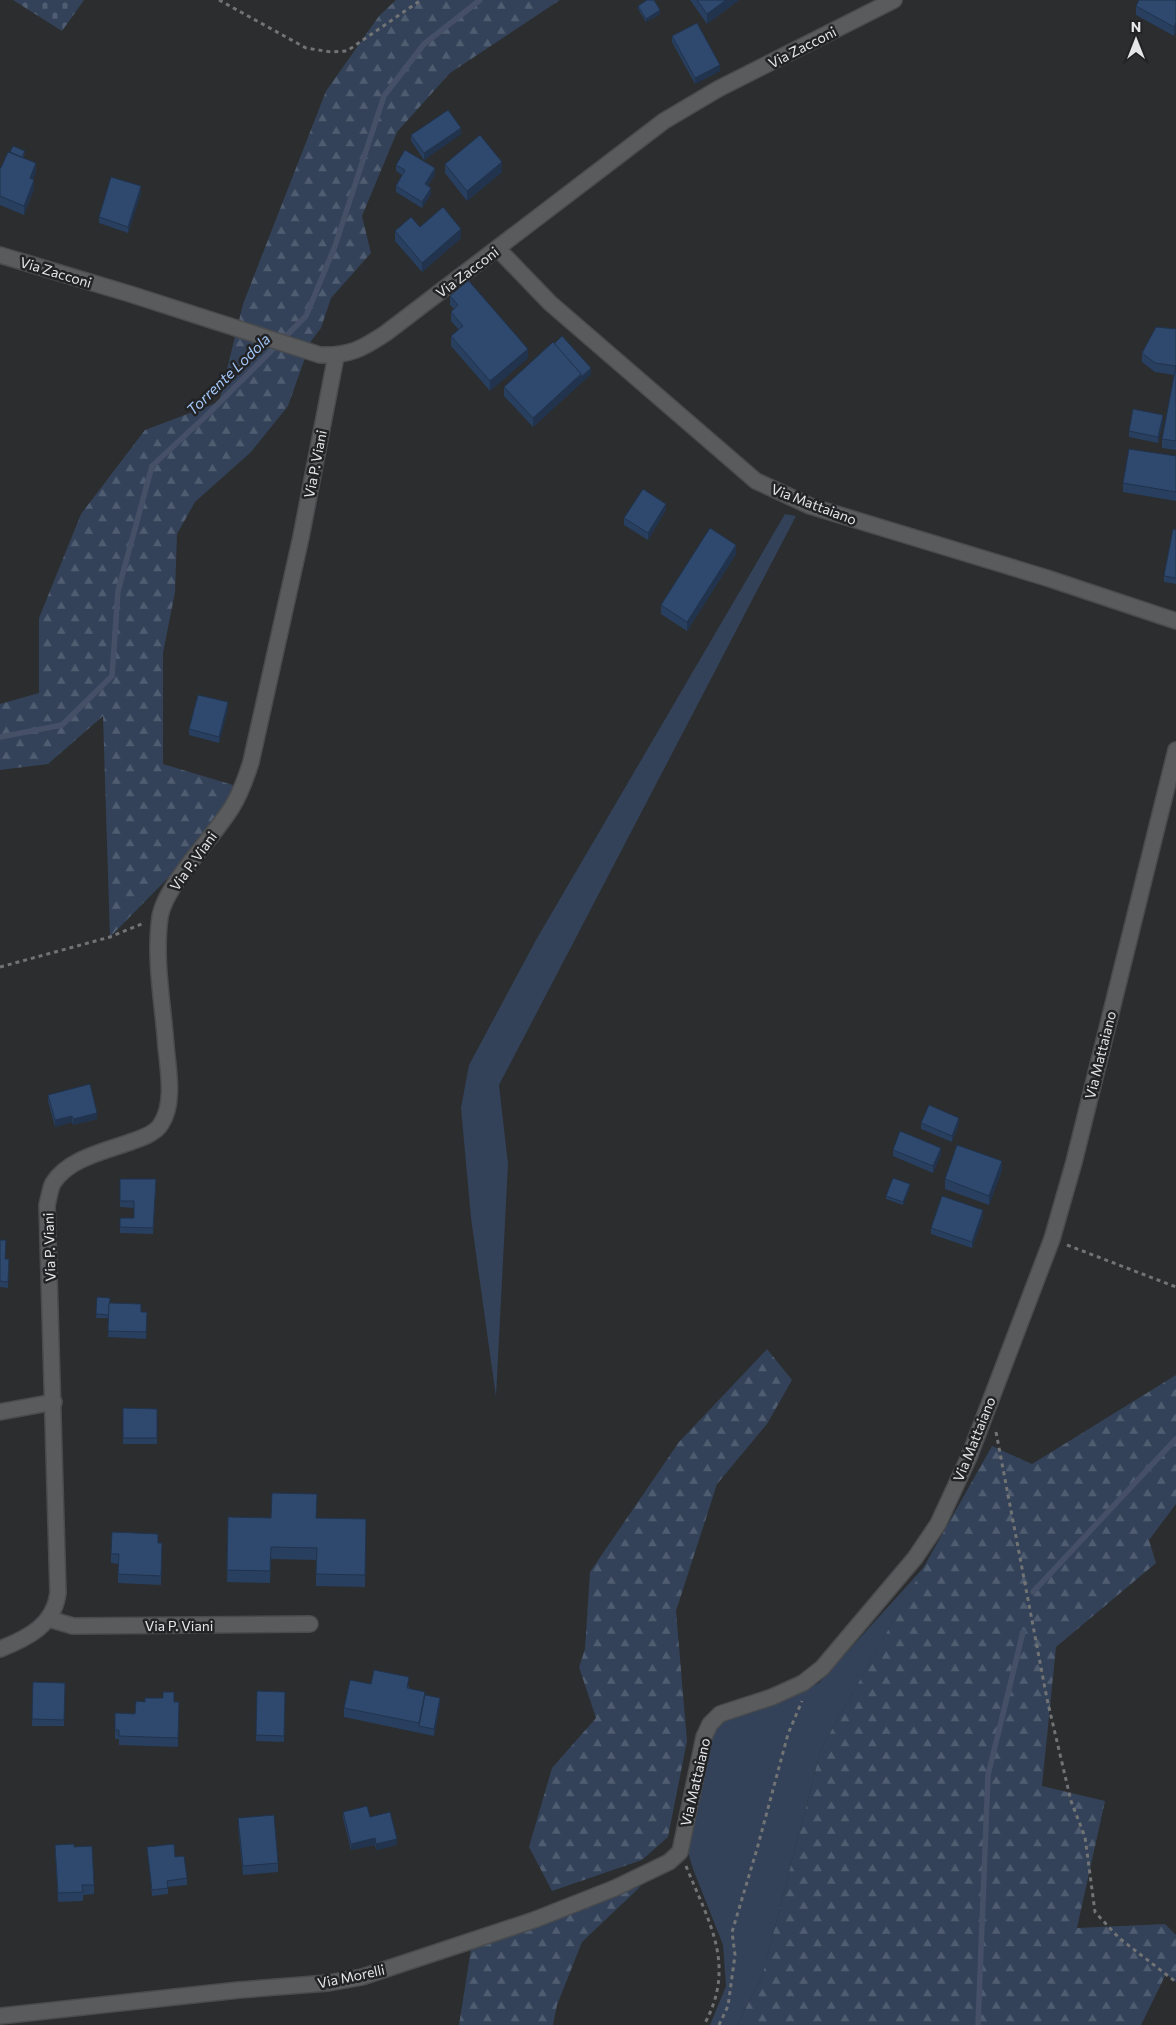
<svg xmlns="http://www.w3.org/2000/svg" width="1176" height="2025" font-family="Commissioner,sans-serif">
<defs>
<pattern id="forest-firs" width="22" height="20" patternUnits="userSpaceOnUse" patternTransform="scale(1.25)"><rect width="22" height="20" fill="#334259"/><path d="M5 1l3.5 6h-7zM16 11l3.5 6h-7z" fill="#505d71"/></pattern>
<pattern id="cemetery-stones" width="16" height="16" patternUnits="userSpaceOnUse" patternTransform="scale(1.25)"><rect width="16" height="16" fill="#334259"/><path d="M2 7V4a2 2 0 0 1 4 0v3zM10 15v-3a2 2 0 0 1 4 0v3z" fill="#505d71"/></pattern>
</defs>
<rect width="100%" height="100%" fill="#2b2d2f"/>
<!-- grass -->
<g fill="#334259">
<path d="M785,514L796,516L499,1085L508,1164L496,1397L471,1218L461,1108L469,1065L536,940Z"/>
<path d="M924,1567L821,1749L762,1977L737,2025H710L726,1986L723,1945L693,1869L687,1849L710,1730L730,1716L754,1712L819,1683Z"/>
</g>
<!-- forest -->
<g fill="url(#forest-firs)">
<path d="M396,0H560L450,73L397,132L362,216L371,253L331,298L321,328L311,341L288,406L251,452L195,502L177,534L175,592L163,653V764L243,788L217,828L110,937L103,716L48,764L0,770V704L39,693V618L81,514L145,430L219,402L243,304L326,91L379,16Z"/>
<path d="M767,1349L792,1380L767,1424L717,1484L676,1611L687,1741L668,1837L642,1860L552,1891L529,1847L552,1768L596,1718L579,1667L585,1649L590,1572L679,1442Z"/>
<path d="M1176,1375V1504L1149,1540L1156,1563L1056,1647L1042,1786L1105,1801L1077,1928L1165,1924L1176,1935V1982L1166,1974L1141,2025H737L762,1977L821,1749L992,1446L1032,1464Z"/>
<path d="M641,1886L582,1942L557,2005L553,2025H459L471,1949L501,1935Z"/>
</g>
<!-- cemetery -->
<path fill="url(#cemetery-stones)" d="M13,0H84L62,31Z"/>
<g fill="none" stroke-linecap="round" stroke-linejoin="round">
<!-- stream -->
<g stroke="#455067" stroke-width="5.5">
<path d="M0,737L62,725L112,676L118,591L152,466L206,416L306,316L335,246L384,96L424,44L480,0"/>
<path d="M1033,1592L1176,1439"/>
<path d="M978,2025L988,1775L1023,1632"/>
</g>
<!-- minor casing -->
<g stroke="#4a4b4d" stroke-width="18">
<g id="minor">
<path d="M498,249L550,303L756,481L810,506L1047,578L1176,621"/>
<path d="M0,255L130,294L320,355C349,356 362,349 386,333L664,121L718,89L894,0"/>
<path d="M0,1412L54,1402"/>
<path d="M49,1619L73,1626L310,1624"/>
<path d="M0,1649C28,1638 54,1625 58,1593L47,1205C49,1198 50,1189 53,1183C69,1158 106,1151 133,1141C142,1138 156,1133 161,1124C175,1103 168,1070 166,1046C163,1004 154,959 160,917C165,885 214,837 232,807C241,793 246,778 251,762L301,537L336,356"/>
<path d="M0,2016L239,1990L328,1983L362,1977L534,1920L615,1888L669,1862L680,1852L704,1737L710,1724L720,1714L772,1697L803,1683L822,1668L915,1558L938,1524L969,1457L1052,1239L1074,1162L1176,750"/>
</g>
</g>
<!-- path -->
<g stroke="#717374" stroke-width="3" stroke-dasharray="4 4" stroke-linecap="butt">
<path d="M219,0L306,48L331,52L347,51L421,0"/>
<path d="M0,967L110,937L144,923"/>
<path d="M1067,1245L1176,1287"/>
<path d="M996,1432L1047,1699L1071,1801L1085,1837L1095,1912L1119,1938L1176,1982"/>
<path d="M686,1866C709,1923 737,1965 704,2025"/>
<path d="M719,2025L728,2006L735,1955L732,1932L757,1849L788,1734L802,1701"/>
</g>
<!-- minor -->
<use href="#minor" stroke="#595b5d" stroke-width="15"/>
</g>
<!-- wall -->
<g fill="#283f5f">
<path d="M690,0H739L707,24Z"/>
<path d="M1176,0V32L1174,36L1136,15V6Z"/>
<path d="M638,6L660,14L646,22L638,9Z"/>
<path d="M672,36L720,71L695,84L672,42Z"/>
<path d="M461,134L424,160L411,141V135Z"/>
<path d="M10,152L25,154L23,158L36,172L33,179L34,189L24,215L0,205V167L1,168Z"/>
<path d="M445,164L502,172L467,201L445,173Z"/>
<path d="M396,165L435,174L428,186L431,194L422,208L396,192V186L402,175L396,171Z"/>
<path d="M141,193L128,233L99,223V217Z"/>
<path d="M395,231L461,238L422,272L395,241Z"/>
<path d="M450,296L528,358L490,391L451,346V336L459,330L451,321V312L454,309L450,305Z"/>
<path d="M1176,329V450L1162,448V439L1174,375L1155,372L1142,362V353Z"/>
<path d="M591,374L533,427L504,396V387Z"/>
<path d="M1163,421L1158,443L1129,437V431Z"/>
<path d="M1176,456V501L1123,492V483Z"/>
<path d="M666,510L648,540L624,525V518Z"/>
<path d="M1176,530V584L1164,582V576Z"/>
<path d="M736,554L687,631L661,614V605Z"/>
<path d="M228,708L219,743L189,735V729Z"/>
<path d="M48,1095L97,1119L73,1125L72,1122L55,1127L48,1101Z"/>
<path d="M921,1123L959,1124L952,1142L921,1129Z"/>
<path d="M893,1150L941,1154L933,1173L893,1156Z"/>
<path d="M1002,1170L989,1205L945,1189V1179Z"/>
<path d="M120,1179L156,1186L153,1234L120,1233V1218H134V1208L120,1207Z"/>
<path d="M910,1187L903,1205L886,1199V1196Z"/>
<path d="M983,1216L972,1248L931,1234V1228Z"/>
<path d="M0,1240L5,1259H9L8,1288L0,1287Z"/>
<path d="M97,1297L110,1303L141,1312H147L146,1339L108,1337L109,1318H96Z"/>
<path d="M123,1408L157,1409V1444H123Z"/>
<path d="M228,1517L366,1519L365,1587L316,1586V1560L271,1559L270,1583L227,1582Z"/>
<path d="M158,1543H162L161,1585L118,1583V1564L111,1563V1554Z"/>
<path d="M33,1682L65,1683L64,1726H32Z"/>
<path d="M371,1684L409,1686V1688L425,1695L440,1704L434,1736L344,1717V1708Z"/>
<path d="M257,1691L285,1692L284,1742L256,1741Z"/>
<path d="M174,1702H179L178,1747L119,1745V1739H115V1713L135,1714Z"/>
<path d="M343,1812L370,1817L397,1845L376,1850L375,1845L351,1850L343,1818Z"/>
<path d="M238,1818L278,1863V1872L243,1875L238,1827Z"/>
<path d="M55,1845L74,1847L94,1885V1894L83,1895V1901L58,1902Z"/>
<path d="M147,1847L175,1857L187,1878V1885L168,1887V1894L152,1896Z"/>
</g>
<!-- shaded-wall -->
<g fill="#21334d">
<path d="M726,0H739L707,24V14Z"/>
<path d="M660,10V14L646,22V19Z"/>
<path d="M1176,23V32L1174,36V27Z"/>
<path d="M720,65V71L695,84V78Z"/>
<path d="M461,128V134L424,160V153Z"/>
<path d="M502,162V172L467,201V191Z"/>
<path d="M36,163V172L30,187V178Z"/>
<path d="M435,168V174L425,191V184Z"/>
<path d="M34,180V189L24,215V206Z"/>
<path d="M141,186V193L128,233V227Z"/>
<path d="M431,188V194L422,208V202Z"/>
<path d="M461,229V238L422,272V263Z"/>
<path d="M528,349V358L490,391V381Z"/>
<path d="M591,368V374L581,383V377Z"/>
<path d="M581,374V383L533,427V418Z"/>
<path d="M1163,415V421L1158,443V437Z"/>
<path d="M666,504V510L648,540V533Z"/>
<path d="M736,545V554L687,631V622Z"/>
<path d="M228,702V708L219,743V737Z"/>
<path d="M97,1113V1119L73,1125V1119Z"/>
<path d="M72,1116V1122L55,1127V1120Z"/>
<path d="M959,1118V1124L952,1142V1136Z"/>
<path d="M941,1148V1154L933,1173V1166Z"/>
<path d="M1002,1161V1170L989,1205V1196Z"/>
<path d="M910,1184V1187L903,1205V1202Z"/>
<path d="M983,1210V1216L972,1248V1242Z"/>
<path d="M440,1698V1704L434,1736V1729Z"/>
<path d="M375,1838V1845L351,1850V1844Z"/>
<path d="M397,1839V1845L376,1850V1844Z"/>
</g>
<!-- building -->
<g fill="#2f496e" stroke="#21334d">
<path d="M647,0H654L660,10L646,19L638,6Z"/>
<path d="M697,0H726L707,14Z"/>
<path d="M1139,0H1176V23L1174,27L1136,6Z"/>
<path d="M697,23L720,65L695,78L672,36Z"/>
<path d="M448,110L461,128L424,153L411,135Z"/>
<path d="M480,135L502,162L467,191L445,164Z"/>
<path d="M13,146L25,151L22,157L10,152Z"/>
<path d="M405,150L435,168L425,184L431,188L422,202L396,186L405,170L396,165Z"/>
<path d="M8,152L36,163L30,178L34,180L24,206L0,196V167L1,168Z"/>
<path d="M111,177L141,186L128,227L99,217Z"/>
<path d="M443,207L461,229L422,263L395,231L411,217L420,227Z"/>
<path d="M468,280L528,349L490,381L451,336L463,326L451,312L458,305L450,296Z"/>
<path d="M1156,327L1176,329V441L1162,439L1176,366L1155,363L1142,353Z"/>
<path d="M562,336L591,368L581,377V374L554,344Z"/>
<path d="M553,342L581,374L533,418L504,387Z"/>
<path d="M1133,409L1163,415L1158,437L1129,431Z"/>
<path d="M1129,449L1176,456V492L1123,483Z"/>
<path d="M643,489L666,504L648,533L624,518Z"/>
<path d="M710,528L736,545L687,622L661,605Z"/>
<path d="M1173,529L1176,530V578L1164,576Z"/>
<path d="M198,695L228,702L219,737L189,729Z"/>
<path d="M90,1084L97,1113L73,1119L72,1116L55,1120L48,1095Z"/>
<path d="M929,1105L959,1118L952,1136L921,1123Z"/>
<path d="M900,1131L941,1148L933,1166L893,1150Z"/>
<path d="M957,1145L1002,1161L989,1196L945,1179Z"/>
<path d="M893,1178L910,1184L903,1202L886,1196Z"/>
<path d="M120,1179H156L153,1228L120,1227V1218H134V1201H120Z"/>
<path d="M942,1196L983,1210L972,1242L931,1228Z"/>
<path d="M0,1240H6L5,1259H9L8,1282L0,1281Z"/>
<path d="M97,1297L110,1298L109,1315L96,1314Z"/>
<path d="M109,1303L141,1304V1312H147L146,1332L108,1331Z"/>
<path d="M123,1408L157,1409V1438H123Z"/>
<path d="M272,1493L317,1494L316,1518L366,1519L365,1575L316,1574L317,1548L271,1547L270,1571L227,1570L228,1517L271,1518Z"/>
<path d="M112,1532L158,1534V1543H162L161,1576L118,1574L119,1554H111Z"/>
<path d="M374,1670L409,1677L407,1688L425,1692L419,1723L344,1708L350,1680L371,1684Z"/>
<path d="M33,1682L65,1683L64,1720L32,1719Z"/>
<path d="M257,1691L285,1692L284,1736L256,1735Z"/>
<path d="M163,1692H174V1702H179L178,1738L119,1736V1730H115V1713L135,1714L136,1701L145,1702V1698H163Z"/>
<path d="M425,1695L440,1698L434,1729L419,1726Z"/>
<path d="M367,1806L370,1817L390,1812L397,1839L376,1844L375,1838L351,1844L343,1812Z"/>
<path d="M274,1815L278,1863L243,1866L238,1818Z"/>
<path d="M74,1844V1847L92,1846L94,1885H82L83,1892L58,1893L55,1845Z"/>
<path d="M174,1844L175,1857L184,1856L187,1878L167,1881L168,1888L152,1890L147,1847Z"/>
</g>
<g text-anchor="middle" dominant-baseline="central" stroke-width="5" stroke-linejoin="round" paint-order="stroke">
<!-- street labels -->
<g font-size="14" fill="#e5e6e7" stroke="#222325">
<text transform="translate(802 47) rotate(-27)">Via Zacconi</text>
<text transform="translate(56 272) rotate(17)">Via Zacconi</text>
<text transform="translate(467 272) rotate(-37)">Via Zacconi</text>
<text transform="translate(315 464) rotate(-79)">Via P. Viani</text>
<text transform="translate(814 504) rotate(21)">Via Mattaiano</text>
<text transform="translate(193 861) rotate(-54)">Via P. Viani</text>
<text transform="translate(1100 1055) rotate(-76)">Via Mattaiano</text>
<text transform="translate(49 1247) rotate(-92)">Via P. Viani</text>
<text transform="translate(974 1439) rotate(-68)">Via Mattaiano</text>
<text x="179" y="1625">Via P. Viani</text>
<text transform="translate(695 1782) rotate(-77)">Via Mattaiano</text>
<text transform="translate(351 1976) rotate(-12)">Via Morelli</text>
</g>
<!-- water labels -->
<g font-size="15" font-style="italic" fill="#a4c7f9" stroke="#222325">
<text transform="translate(228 374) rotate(-44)">Torrente Lodola</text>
</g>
</g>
<!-- north arrow -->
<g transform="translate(1136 40)" stroke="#222325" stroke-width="4" paint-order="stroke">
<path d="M0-4L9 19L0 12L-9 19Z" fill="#e5e6e7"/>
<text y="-8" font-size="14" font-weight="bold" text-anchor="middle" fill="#e5e6e7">N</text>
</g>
</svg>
